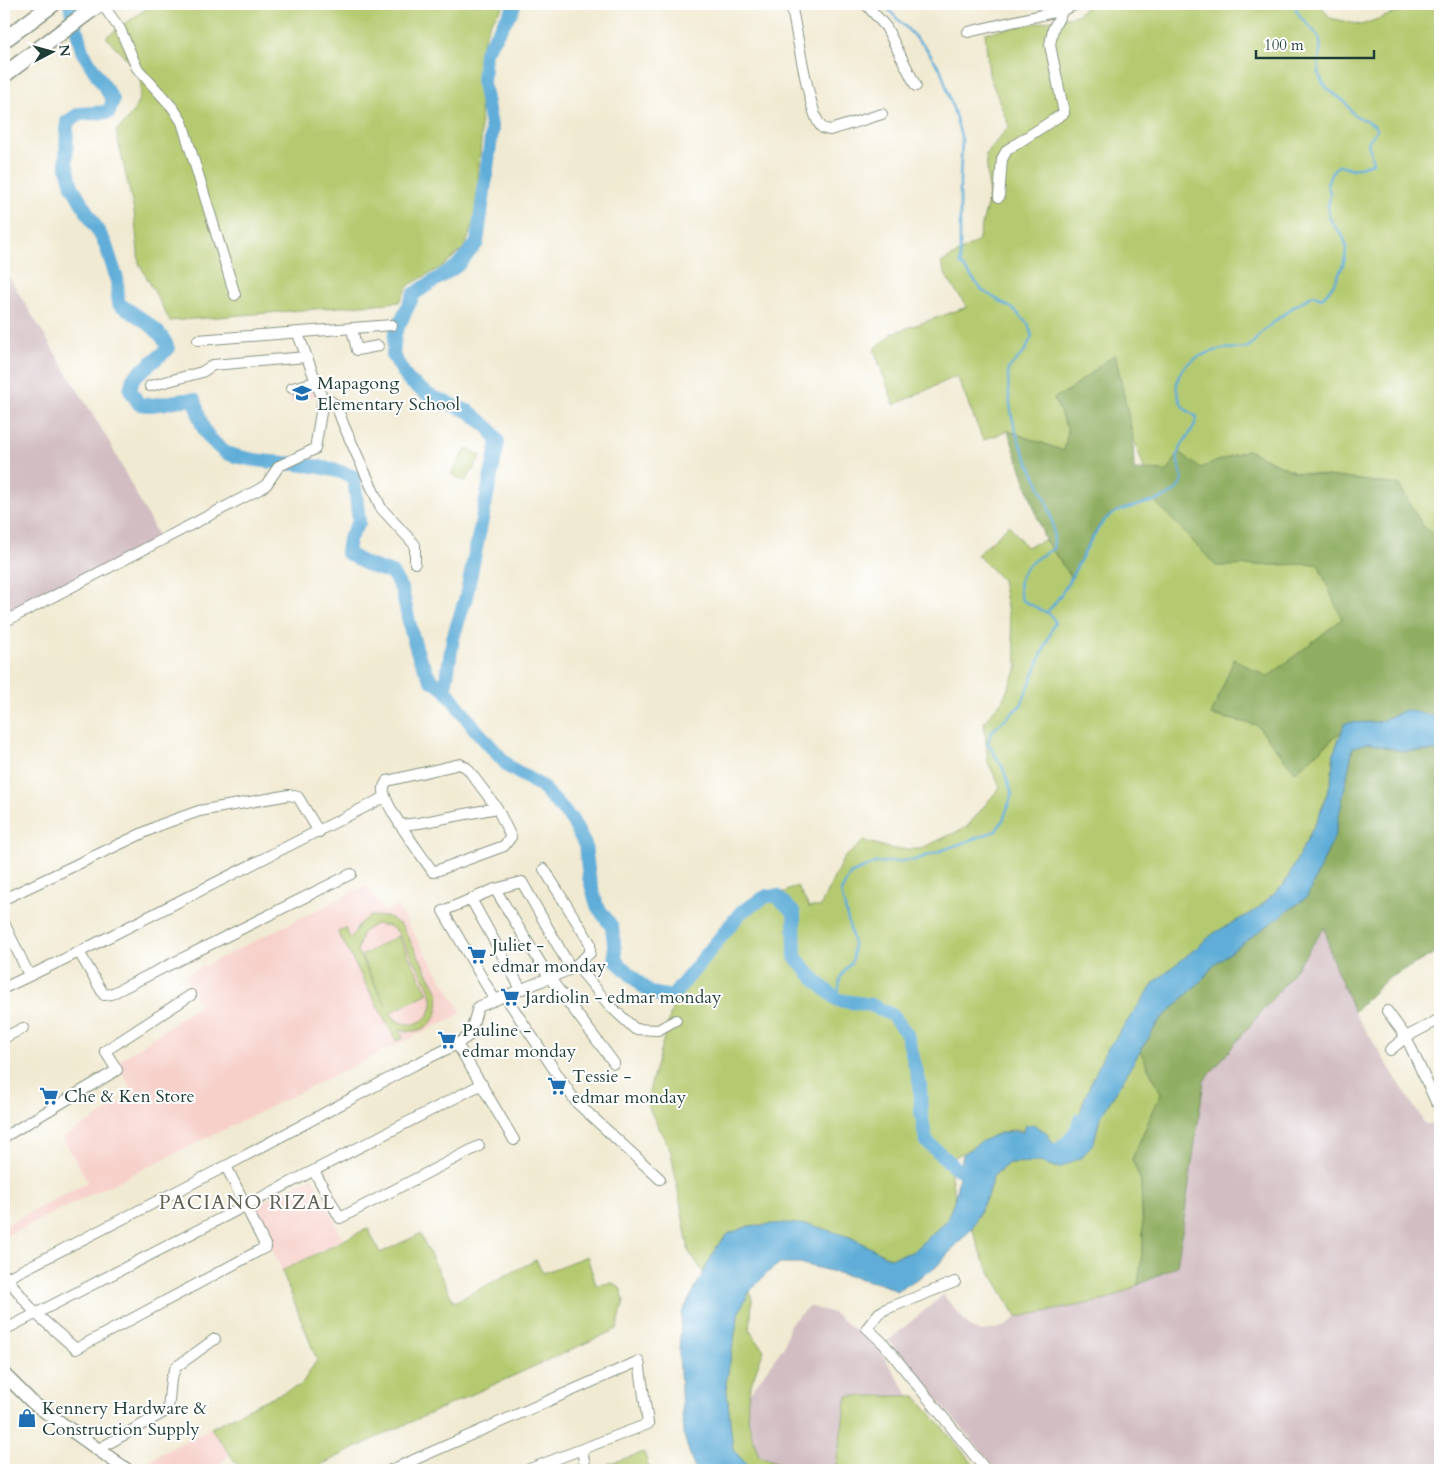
<svg xmlns="http://www.w3.org/2000/svg" width="1444" height="1474" font-family="Cardo,serif">
<rect width="100%" height="100%" fill="#fff"/>
<filter id="ink" filterUnits="userSpaceOnUse"><feTurbulence type="fractalNoise" baseFrequency=".02" numOctaves="2"/><feDisplacementMap in="SourceGraphic" scale="10" xChannelSelector="R" yChannelSelector="G"/><feConvolveMatrix kernelMatrix="1 2 1 2 8 2 1 2 1" color-interpolation-filters="sRGB"/></filter>
<filter id="wash" filterUnits="userSpaceOnUse"><feTurbulence type="fractalNoise" baseFrequency=".0096" numOctaves="4" result="noise"/><feDisplacementMap in="SourceGraphic" scale="20" xChannelSelector="R" yChannelSelector="G"/><feGaussianBlur stdDeviation="1.12" result="paint"/><feColorMatrix in="noise" values="0 0 0 0 0 0 0 0 0 0 0 0 0 0 0 0 0 1.4 0 .05"/><feComposite in="paint" operator="in"/></filter>
<g filter="url(#wash)">
<rect width="100%" height="100%" fill="#f1ead2"/>
<!-- built -->
<g fill="#f7d0ca">
<path d="M313,385L316,395L291,403L289,391Z"/>
<path d="M367,885L384,912L397,906L462,1013L4,1237V1226L88,1182L63,1138L135,1094L116,1063L200,1005L184,976Z"/>
<path d="M312,1177L343,1239L282,1270L252,1207Z"/>
<path d="M211,1428L229,1455L212,1470H145L142,1468L158,1455Z"/>
</g>
<!-- industrial -->
<g fill="#d2bec2">
<path d="M4,269L107,438L160,540L4,625Z"/>
<path d="M1326,926L1331,956L1354,1012L1425,1124L1440,1126V1470H997L888,1341L943,1295L971,1328L983,1332L1006,1326L1017,1317L1107,1300L1176,1266L1204,1081L1286,982Z"/>
<path d="M809,1306L833,1313L879,1349L910,1397L847,1396L835,1470H780L779,1463L759,1456L748,1427L747,1397L784,1346L790,1324Z"/>
</g>
<!-- green -->
<g fill="#b5ca6f" stroke="#6a8452" fill-rule="evenodd">
<path d="M153,4H505L490,23L479,52L481,140L475,218L465,247L443,266L409,285L399,302L170,321L139,263L134,211L116,131C134,116 151,89 133,66C125,56 115,47 106,37Z"/>
<path d="M1089,4H1320L1330,18L1361,25L1420,4H1440V538L1423,526L1399,485L1295,472L1247,450L1200,468L1216,566L1318,564L1342,619L1268,677L1211,715L1257,725L1295,772L1343,730L1334,752L1331,782L1319,816L1284,885L1256,910L1085,1097L1072,1141L1064,1148L1055,1146L1046,1132C1035,1132 1021,1129 1011,1130C988,1134 969,1152 948,1160L955,1198L947,1220L912,1252L890,1258L850,1237L749,1226L728,1234L718,1245L703,1272L689,1252L671,1152L646,1102L673,1005L686,979L741,912L797,886L809,907H820L843,859L864,841L893,849H920L967,827L1000,787L988,762L984,722L1002,701L1018,667L1002,580L977,555L1009,525L1026,547L1045,540L1072,578C1081,559 1090,535 1105,520C1116,509 1140,504 1155,500L1133,437L1115,355L1068,391L1054,398L1068,431L1064,451L1008,431L983,440L957,376L894,405L874,349L893,333L967,307L947,278L941,263L978,241L989,197L986,154L1009,126L989,75L985,33L1077,15Z"/>
<path d="M467,448L481,456L465,482L451,474Z"/>
<path d="M371,916L389,917L402,926L438,992C442,1018 427,1036 400,1030L403,1038L396,1041L338,932L345,928L351,939L360,923ZM375,924L389,926L397,931C406,949 425,975 431,994C439,1019 407,1037 390,1013L428,993L398,936L361,956L386,1005L357,951L363,932Z"/>
<path d="M1140,1051L1161,1093L1132,1159L1141,1181L1143,1244L1138,1285L1107,1300L1017,1317L983,1260L972,1228L988,1194L993,1176L1009,1163L1040,1162L1059,1168L1094,1142L1100,1118Z"/>
<path d="M368,1228L380,1253L420,1234L454,1302L536,1260L543,1273L587,1256L596,1285L612,1283L620,1287L624,1300L617,1329L380,1436L310,1470H241L211,1428L263,1401L301,1385L317,1360L282,1271Z"/>
<path d="M750,1291L752,1301L750,1331L764,1350C745,1398 741,1407 759,1456L779,1463L780,1470H752L733,1450L726,1383L739,1312Z"/>
<path d="M847,1396H916L978,1470H835Z"/>
<path d="M644,1452L650,1470H611L608,1464Z"/>
</g>
<!-- forest -->
<g fill="#90ae62" stroke="#58764b">
<path d="M1115,354L1133,437L1134,470L1168,471L1179,452L1200,468L1247,450L1295,472L1399,485L1423,526L1440,538V718L1405,710L1379,722L1346,723L1343,730L1295,772L1257,725L1211,715L1234,659L1268,677L1342,619L1318,564L1216,566L1155,501C1140,504 1116,509 1104,520C1090,535 1081,559 1072,578L1045,540L1008,431L1064,451L1068,431L1054,398L1068,391Z"/>
<path d="M1368,743L1402,751H1440V950L1386,980L1354,1012L1331,956L1325,927L1286,982L1204,1081L1177,1266L1138,1285L1143,1244L1141,1181L1132,1159L1161,1093L1140,1051L1158,1022L1203,979L1214,964L1307,897L1335,835L1353,747Z"/>
</g>
<!-- water -->
<path fill="#5eadd8" stroke="#3e7586" d="M1405,710L1440,717V751H1402L1368,743L1353,747L1335,835L1307,897L1214,964L1203,979L1158,1022L1100,1118L1094,1142L1082,1157L1059,1168L1040,1162L1009,1163L993,1176L988,1194L972,1228L935,1268L897,1291L881,1284L799,1263H780L768,1272L750,1291L739,1312L726,1383L733,1450L752,1470H695L683,1433L679,1350L682,1313L718,1245L728,1234L749,1226L786,1223L811,1225L850,1237L890,1258L912,1252L947,1220L955,1198L963,1154C981,1141 1001,1128 1023,1132L1025,1126L1033,1124L1046,1132L1055,1146L1064,1148L1072,1141L1085,1097L1104,1054L1155,982L1214,933L1256,910L1284,885L1319,816L1331,782L1334,752L1345,723L1379,722Z"/>
<g fill="none" stroke-linecap="round" stroke-linejoin="round">
<!-- stream -->
<g stroke="#5eadd8" stroke-width="2.5">
<path d="M1047,612C1072,586 1081,551 1103,522C1119,501 1169,508 1181,483C1185,472 1175,465 1178,454C1182,440 1195,431 1197,417C1193,414 1187,411 1184,408C1181,405 1178,395 1177,391C1174,364 1200,354 1222,349C1231,347 1240,351 1248,347C1253,344 1257,337 1261,333C1277,319 1295,304 1314,295L1322,298C1335,286 1354,253 1342,235C1336,228 1329,221 1328,211C1327,199 1334,198 1327,185C1330,175 1331,170 1340,165L1353,169L1373,163L1368,142L1377,129C1371,120 1364,121 1355,115C1351,113 1349,106 1346,103C1338,95 1329,93 1323,83C1312,63 1325,52 1319,38C1312,25 1296,18 1295,4"/>
<path d="M838,1000L840,978L853,959V941L841,892L850,874L875,863L915,860L996,831L1004,818L1012,794L1003,768L988,743L991,732L1021,705L1055,622L1051,615L1022,600C1012,573 1031,560 1053,549C1059,510 1032,476 1019,441C1010,418 1008,394 1008,369L1025,351L1032,336L1028,324L1013,309L983,291L960,263V177L962,140L955,115L941,70L925,47L883,4"/>
</g>
<!-- river -->
<g stroke="#5eadd8" stroke-width="14">
<path d="M70,4L82,51L113,100L109,112L79,114L67,122L66,163L72,186L105,243L117,279L118,303C135,315 163,329 168,349L133,378L130,390L139,404C158,408 175,398 194,400C198,410 200,424 206,433C210,439 222,452 229,454C269,467 314,459 354,477L359,522L349,539L347,553L368,565L392,573L402,590L411,631L419,657L431,680L445,689L475,729L509,767L541,786L572,820L585,845L589,877L597,906L612,927L616,961L650,993L672,997L741,912L767,896H777L794,913L795,957L816,981L838,1000L871,1005L892,1015L907,1034L920,1084L921,1112L926,1141L956,1168L968,1172"/>
<path d="M445,689L453,638L466,597L498,442L490,429L470,412L430,396L408,380L393,355L395,333L414,294L457,266L477,243L492,131L483,83L485,52L513,9L514,4"/>
<path d="M1044,1152C1062,1154 1076,1135 1080,1120"/>
</g>
</g>
</g>
<g filter="url(#ink)">
<g fill="none" stroke-linecap="round" stroke-linejoin="round">
<!-- minor casing -->
<g stroke="#889483" stroke-width="12">
<g id="minor">
<path d="M102,4L120,29L137,68L173,108L182,122L235,295"/>
<path d="M791,4C796,26 809,112 820,125C822,129 825,129 830,130L882,114"/>
<path d="M866,4L886,27L916,86"/>
<path d="M968,32L1063,10L1077,4"/>
<path d="M999,197L1002,159L1007,150L1064,113L1050,45L1053,29L1063,10"/>
<path d="M352,329L357,350L378,346"/>
<path d="M198,340L392,325"/>
<path d="M150,386L202,372L213,365L306,357"/>
<path d="M292,388L316,382"/>
<path d="M323,400L330,401L336,405L344,426L381,508L415,545V563"/>
<path d="M4,622L258,490L266,485L279,466L315,449L323,400L298,334"/>
<path d="M460,764L467,768L497,808L511,837L504,846L433,872C423,857 381,803 384,788C384,785 386,783 387,781Z"/>
<path d="M400,825L419,823L497,808"/>
<path d="M495,889L549,977L614,1063"/>
<path d="M4,899L160,825L199,811L289,795L298,797L319,832"/>
<path d="M471,899L521,989"/>
<path d="M4,923L29,975"/>
<path d="M79,952L104,995L111,994L351,874"/>
<path d="M577,966L610,1006L635,1029L658,1030L676,1020"/>
<path d="M4,988L79,952L385,797"/>
<path d="M505,996L576,1102L660,1179"/>
<path d="M495,1000L443,911L495,889L522,882L571,969"/>
<path d="M1387,1011L1406,1037L1436,1102H1440"/>
<path d="M4,1038L23,1028"/>
<path d="M457,1044L514,1140"/>
<path d="M1390,1050L1406,1037L1440,1019"/>
<path d="M4,1137L117,1070L105,1051L191,995"/>
<path d="M226,1166L266,1247L76,1349L35,1313L7,1278L226,1166L414,1065L457,1044L470,1035L478,1007L571,969L590,953V943L544,869"/>
<path d="M314,1171L340,1218L479,1146"/>
<path d="M955,1282L886,1309L879,1313L867,1328L884,1344L986,1470"/>
<path d="M4,1330L482,1084"/>
<path d="M97,1450L168,1410L171,1379L176,1367L215,1339"/>
<path d="M582,1451L586,1470"/>
<path d="M391,1470L639,1361L648,1424L527,1470"/>
</g>
</g>
<!-- major casing -->
<g stroke="#889483" stroke-width="15">
<path id="major" d="M4,1374L33,1403L127,1470"/>
</g>
<!-- highway casing -->
<g stroke="#889483" stroke-width="18">
<g id="highway">
<path d="M4,40L53,4"/>
<path d="M4,75L99,4"/>
</g>
</g>
<!-- minor -->
<use href="#minor" stroke="#fff" stroke-width="10"/>
<!-- major -->
<use href="#major" stroke="#fff" stroke-width="12"/>
<!-- highway -->
<use href="#highway" stroke="#fff" stroke-width="15"/>
</g>
</g>
<!-- icons -->
<defs>
<g id="school-bare" transform="scale(1.5)"><path d="M0-5L7-2L0 1L-7-2ZM-4 1L0 2.5L4 1V4Q0 6-4 4Z" fill="#1f6fb2" stroke="#fff" stroke-width="2.5" paint-order="stroke"/></g>
<g id="supermarket-bare" transform="scale(1.5)"><path d="M-6-5.5h2.5l.6 2H6L4.5 2H-2.5L-4.4-4H-6ZM-1.5 3.2a1.3 1.3 0 1 0 .1 0ZM3 3.2a1.3 1.3 0 1 0 .1 0Z" fill="#1f6fb2" stroke="#fff" stroke-width="2.5" paint-order="stroke"/></g>
<g id="shop-bare" transform="scale(1.5)"><path d="M-5-2.5h2.3a2.7 3.5 0 0 1 5.4 0H5L5.5 6h-11ZM-1.5-2.5h3a1.5 2.3 0 0 0-3 0Z" fill="#1f6fb2" stroke="#fff" stroke-width="2.5" paint-order="stroke"/></g>
</defs>
<g fill-rule="evenodd">
<use href="#school-bare" x="302" y="393"/>
<use href="#supermarket-bare" x="477" y="955"/>
<use href="#supermarket-bare" x="510" y="997"/>
<use href="#supermarket-bare" x="447" y="1040"/>
<use href="#supermarket-bare" x="557" y="1086"/>
<use href="#supermarket-bare" x="49" y="1096"/>
<use href="#shop-bare" x="27" y="1418"/>
</g>
<g text-anchor="middle" dominant-baseline="central" stroke-width="4" stroke-linejoin="round" paint-order="stroke">
<!-- poi labels -->
<g font-size="18" fill="#1f3d34" stroke="#fff" text-anchor="start">
<text x="317" y="383">Mapagong<tspan x="317" dy="21">Elementary School</tspan></text>
<text x="492" y="945">Juliet -<tspan x="492" dy="21">edmar monday</tspan></text>
<text x="525" y="997">Jardiolin - edmar monday</text>
<text x="462" y="1030">Pauline -<tspan x="462" dy="21">edmar monday</tspan></text>
<text x="572" y="1076">Tessie -<tspan x="572" dy="21">edmar monday</tspan></text>
<text x="64" y="1096">Che &amp; Ken Store</text>
<text x="42" y="1408">Kennery Hardware &amp;<tspan x="42" dy="21">Construction Supply</tspan></text>
</g>
<!-- quarter labels -->
<g font-size="20" letter-spacing="1" fill="#626255" stroke="#fff">
<text x="247" y="1202">PACIANO RIZAL</text>
</g>
</g>
<!-- margin -->
<rect width="1444" height="1474" fill="none" stroke="#fff" stroke-width="20"/>
<!-- north arrow -->
<g transform="translate(52 52) rotate(84)" stroke="#ffffff" stroke-width="4" paint-order="stroke">
<path d="M0-4L9 19L0 12L-9 19Z" fill="#1f3d34"/>
<text y="-8" font-size="14" font-weight="bold" text-anchor="middle" fill="#1f3d34">N</text>
</g>
<!-- scale -->
<path d="M1256 50v8h118v-8" fill="none" stroke="#1f3d34" stroke-width="2.5"/>
<text x="1264" y="50" font-size="15" fill="#1f3d34" stroke="#ffffff" stroke-width="4" paint-order="stroke">100 m</text>
</svg>
